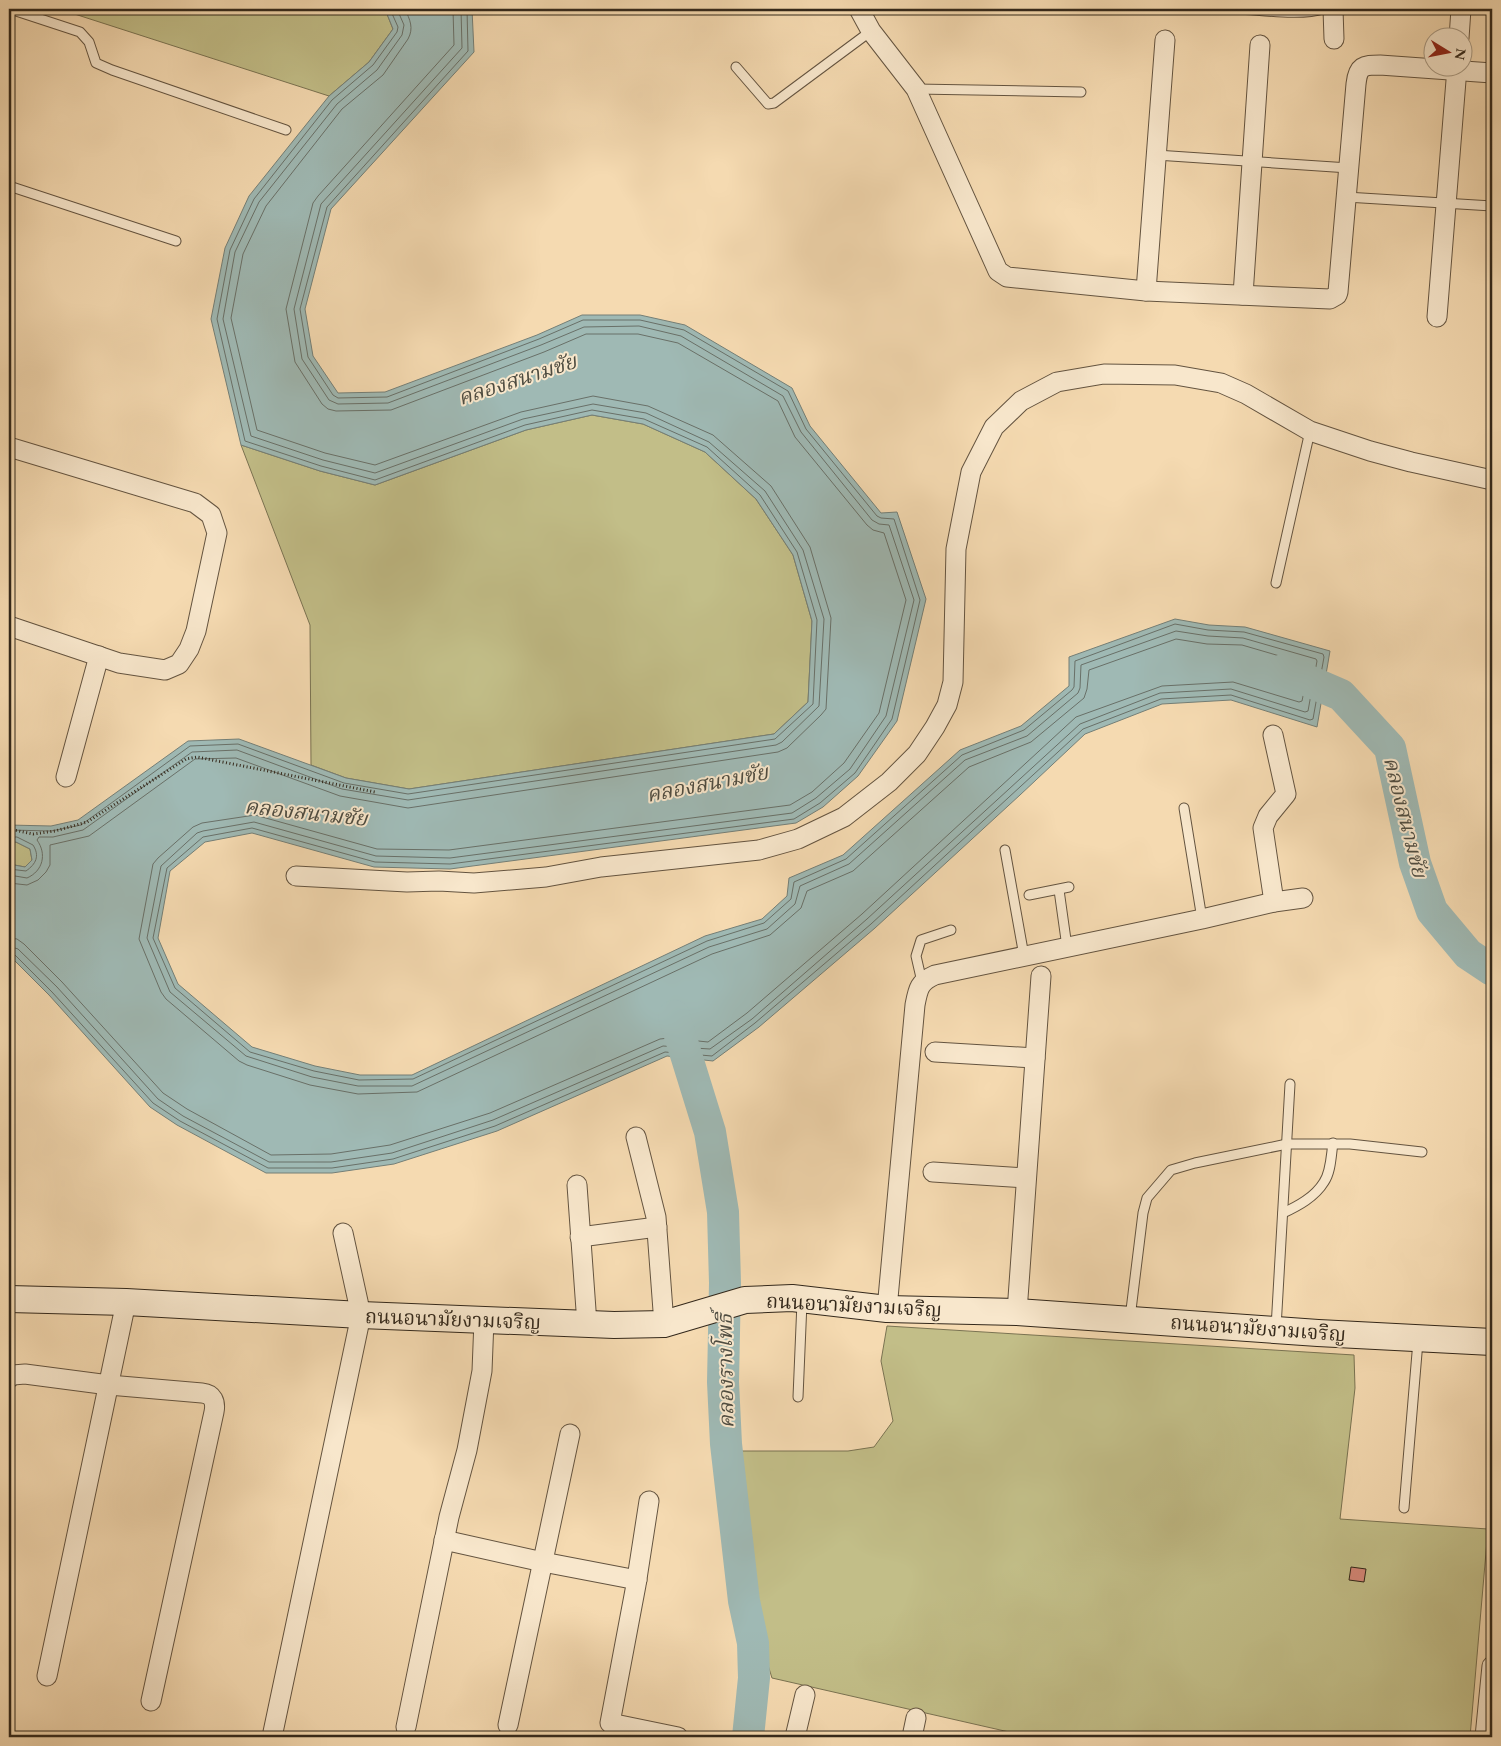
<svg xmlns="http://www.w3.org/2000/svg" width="1501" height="1746" font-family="'EB Garamond','Noto Serif Thai',serif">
<rect width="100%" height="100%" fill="#f5dab1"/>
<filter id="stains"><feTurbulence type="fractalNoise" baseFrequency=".004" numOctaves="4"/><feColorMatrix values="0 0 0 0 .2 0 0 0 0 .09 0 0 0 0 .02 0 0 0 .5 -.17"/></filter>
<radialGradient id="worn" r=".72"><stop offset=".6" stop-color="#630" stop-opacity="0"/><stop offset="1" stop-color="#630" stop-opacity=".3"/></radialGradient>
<!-- green -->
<g fill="#c2be88" stroke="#7a7352">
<path d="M59,9H385L393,29L369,62L329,96Z"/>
<path d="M592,415L643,424L705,452L756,499L793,555L812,621L808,702L774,734L409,789L346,778L311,765L310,625L241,445L320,471L375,485L526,430Z"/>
<path d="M9,842H16L30,849L32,860L25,867L9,864Z"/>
<path d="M887,1326L1354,1355L1355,1388L1340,1519L1488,1529L1470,1737H1031L772,1678L757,1630L737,1473L739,1451H848L874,1447L893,1421L881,1361Z"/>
</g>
<!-- water -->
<path fill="#9fb9b4" stroke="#747f77" d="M385,9H472L474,52L331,209L305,309L313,356L338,393L385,392L537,335L582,315H640L685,325L792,388L810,426L881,513L897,512L926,599L897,721L858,776L823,807L796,823L450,869L374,867L252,833L205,842L170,871L158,938L178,984L252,1047L315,1066L360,1075H412L705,936L762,919L787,896L789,878L843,855L960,750L1021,726L1069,686V657L1175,619L1209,625L1245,627L1330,651L1317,727L1231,700L1162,704L1085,734L1020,795L875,928L759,1027L713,1061L667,1056L497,1131L394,1164L332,1173H266L177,1125L150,1107L49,995L9,955V864L25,867L32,860L30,849L16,842H9V825L51,826L78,820L188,741L239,739L346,778L409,789L774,734L808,702L812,621L793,555L756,499L705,452L643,424L592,415L526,430L375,485L320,471L241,445L211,319L225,248L249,196L329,96L369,62L393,29Z"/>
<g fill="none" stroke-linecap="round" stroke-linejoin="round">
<!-- shore -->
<g stroke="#697068" stroke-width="1">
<path d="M9,830L51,831L81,825L190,746L238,744L344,783L408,794L775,739L813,704L817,620L797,552L760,495L707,447L644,419L592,410L525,425L375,480L321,466L245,441L217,319L230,250L254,199L332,100L373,65L397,32L398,27L390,9"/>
<path d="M9,837H17L33,845C40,856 36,864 26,871L9,869"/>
<path d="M9,875L27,878C43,871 47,854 37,840L39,837H53L83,830L192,752L237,750L342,789L408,800L776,745L782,742L819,706L824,619L803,550L765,491L709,442L646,413L593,404L523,419L375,473L323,460L251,436L223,319L235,252L259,202L337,104L377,70L402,35L404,25L397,9"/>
<path d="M9,883L27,885L38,880L46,872L50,865V845L89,836L195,759L236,758L340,796L408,808L778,752L787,748L821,715L826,709L831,618L810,547L771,486L713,435L648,406L593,396L521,412L375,465L325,453L257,430L231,318L243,254L266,206L342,109L383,75L408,39C414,28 410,20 405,9"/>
<path d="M9,938L17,939L24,944L62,982L163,1093L187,1109L271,1155L331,1154L390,1145L490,1113L660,1039L669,1038L708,1042L747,1013L862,914L1076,717L1162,686L1233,682L1299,702L1302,701L1309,667L1307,664L1242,645L1207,644L1176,639L1089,670L1087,689L1084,698L1031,742L969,767L853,871L807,891L801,908L770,935L712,954L417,1092L358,1094L310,1085L247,1065L239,1061L166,999L161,992L139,939L153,864L158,858L193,827L202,823L255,815L377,849L449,850L790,805L812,792L844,763L879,713L906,600L884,533L873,530L867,525L795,437L778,401L678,343L638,334H586L544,352L391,410L336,411L328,409L322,404L295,362L286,309L313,203L318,196L454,45L453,9"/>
<path d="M9,946L18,949L57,987L158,1099L183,1116L269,1162H331L392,1153L493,1120L663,1046L710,1049L752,1019L867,919L1080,724L1160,693L1231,689L1305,712L1308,711L1317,661L1316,659L1243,638L1208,636L1176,631L1081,665L1080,688L1078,693L1027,736L965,760L849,864L800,886L795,904L767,929L709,947L412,1086H358L312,1077L246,1056L170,992L147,938L161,866L197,833L203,831L254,822L376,856L450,858L792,813L816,798L850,769L886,716L914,600L889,525L879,524L872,520L801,432L783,396L681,336L639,326L584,327L541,345L388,403L338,404L329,400L302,359L294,309L321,204L462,48L461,9"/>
<path d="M9,952L14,954L52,992L153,1103L180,1121L268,1168H332L393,1159L495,1126L665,1052L712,1056L755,1023L871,924L1083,729L1161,699L1231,695L1310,720L1313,719L1324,657L1323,654L1244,632L1208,630L1175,624L1075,661L1074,687L1072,690L1024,730L962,755L846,859L794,882L791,899L764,923L707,941L413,1079L359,1080L314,1071L250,1052L175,988L153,938L167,868L203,837L252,828L375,862L450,864L794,819L820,803L855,773L892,719L920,600L894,519L881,518L877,516L806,429L788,391L684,330L640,320H583L539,339L387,397L338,398L333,395L308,357L300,309L327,207L468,51L467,9"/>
</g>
<!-- river -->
<g stroke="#9fb9b4" stroke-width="32">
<path d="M1283,670L1341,695L1390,748L1415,863L1432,911L1468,954L1492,970"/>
<path d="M674,1016L710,1132L723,1212L725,1283L723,1382L726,1444L744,1601L753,1643L754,1678L748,1737"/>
</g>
</g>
<!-- building -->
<path fill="#d48878" stroke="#33281b" d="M1351,1567L1366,1569L1364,1582L1349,1580Z"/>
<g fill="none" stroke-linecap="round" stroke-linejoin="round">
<!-- lane casing -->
<g stroke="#645440" stroke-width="11">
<g id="lane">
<path d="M10,9L80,32L89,42L96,63L112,70L286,130"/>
<path d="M1239,9C1261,10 1302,16 1323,9"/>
<path d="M736,67L768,104L774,103L871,31"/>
<path d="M916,89L1081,92"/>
<path d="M1156,155L1349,168"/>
<path d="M9,186L176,241"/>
<path d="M1346,197L1492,206"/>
<path d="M1276,583L1310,431"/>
<path d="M1184,808L1202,919"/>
<path d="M1005,850L1024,956"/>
<path d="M1059,890L1067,947"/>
<path d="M1029,895L1069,887"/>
<path d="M922,982L916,956L921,940L951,930"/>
<path d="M1283,1213C1298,1206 1315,1197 1324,1182C1331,1172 1331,1156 1333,1143"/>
<path d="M1130,1318L1143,1213L1147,1198L1171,1170L1195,1163L1287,1144H1350L1422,1152"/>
<path d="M1276,1328L1290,1084"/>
<path d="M798,1397L802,1302"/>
<path d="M1404,1508L1418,1341"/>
</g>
</g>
<!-- street casing -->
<g stroke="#645440" stroke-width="21">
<g id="street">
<path d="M859,9L871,31L916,89L998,271L1007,277L1146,291L1330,299L1337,295L1338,292L1356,84C1358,66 1363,65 1380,65L1492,73"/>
<path d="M1333,9L1334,39"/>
<path d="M1459,38L1461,9"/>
<path d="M1146,291L1165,40"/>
<path d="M1243,295L1260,45"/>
<path d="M1437,317L1457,68"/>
<path d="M9,447L195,503L211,515L217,533L196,631L189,649L179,664L165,670L119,663L9,626"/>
<path d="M1273,735L1286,794L1268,816L1263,828L1274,902"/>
<path d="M66,777L99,656"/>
<path d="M296,876L407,882L439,881L474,883L546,877L601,867L759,850L798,839L844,817L889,782L917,754L935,727L947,705L953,682L956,549L971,472L994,427L1021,401L1057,382L1104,374L1175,375L1221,383L1246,394L1310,431L1370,451L1411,462L1492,480"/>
<path d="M935,1052L1035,1058"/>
<path d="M636,1137L656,1217L664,1324"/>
<path d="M933,1172L1026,1178"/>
<path d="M577,1185L587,1324"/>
<path d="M580,1237L657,1227"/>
<path d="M887,1309L915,1005C918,989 919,982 935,975L1202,919L1274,902L1303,898"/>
<path d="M1017,1312L1041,976"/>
<path d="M9,1378L13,1375L25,1374L109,1385L202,1393C213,1394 216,1402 214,1412L151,1701"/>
<path d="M649,1501L636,1585L610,1723L678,1737"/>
<path d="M444,1540L543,1562L637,1580"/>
<path d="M47,1676L126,1302"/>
<path d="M508,1725L570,1434"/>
<path d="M406,1727L449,1517L467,1450L482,1371L484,1320"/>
<path d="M272,1737L361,1315L343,1233"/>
<path d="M795,1737L805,1695"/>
<path d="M912,1737L916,1718"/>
<path d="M1485,1737L1492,1666"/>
</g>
</g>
<!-- secondary casing -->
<g stroke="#33281b" stroke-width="28">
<path id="secondary" d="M9,1299L126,1302L361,1315L614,1325L664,1324L745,1300L792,1298L887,1309L1017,1312L1318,1333L1492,1342"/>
</g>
<!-- path -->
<path stroke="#33281b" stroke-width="3" stroke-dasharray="1 2.5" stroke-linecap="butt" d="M9,829L33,834L55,831L87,822L186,759L197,757L375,792"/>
<!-- lane -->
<use href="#lane" stroke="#f8e7cc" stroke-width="9"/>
<!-- street -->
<use href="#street" stroke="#f8e7cc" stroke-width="19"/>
<!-- secondary -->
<use href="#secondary" stroke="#f8e7cc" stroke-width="26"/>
</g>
<g text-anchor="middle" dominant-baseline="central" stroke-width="4" stroke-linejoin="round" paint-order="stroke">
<!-- street labels -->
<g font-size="20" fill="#33281b" stroke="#f8e7cc">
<text transform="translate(854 1305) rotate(3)">ถนนอนามัยงามเจริญ</text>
<text transform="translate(453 1319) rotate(2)">ถนนอนามัยงามเจริญ</text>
<text transform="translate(1258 1328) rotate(4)">ถนนอนามัยงามเจริญ</text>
</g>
<!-- water labels -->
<g font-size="21" font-style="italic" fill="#4e4c41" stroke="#f8e7cc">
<text transform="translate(517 379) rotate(-18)">คลองสนามชัย</text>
<text transform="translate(707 783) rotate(-11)">คลองสนามชัย</text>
<text transform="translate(306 812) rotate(6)">คลองสนามชัย</text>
<text transform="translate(1406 817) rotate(76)">คลองสนามชัย</text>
<text transform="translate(725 1371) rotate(-91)">คลองรางโพธิ์</text>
</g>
</g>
<!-- margin -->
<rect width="1501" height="1746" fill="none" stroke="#f5dab1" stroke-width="30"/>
<rect x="10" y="10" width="1481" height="1726" fill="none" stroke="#33281b" stroke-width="2.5"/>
<rect x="15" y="15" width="1471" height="1716" fill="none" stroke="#33281b"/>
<!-- north arrow -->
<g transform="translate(1448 52) rotate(100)"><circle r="24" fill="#f8e7cc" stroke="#a99b85"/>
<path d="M0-4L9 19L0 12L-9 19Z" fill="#8f2418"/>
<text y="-8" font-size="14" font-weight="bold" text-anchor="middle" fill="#33281b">N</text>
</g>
<rect width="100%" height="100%" filter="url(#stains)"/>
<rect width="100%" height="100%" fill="url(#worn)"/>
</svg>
